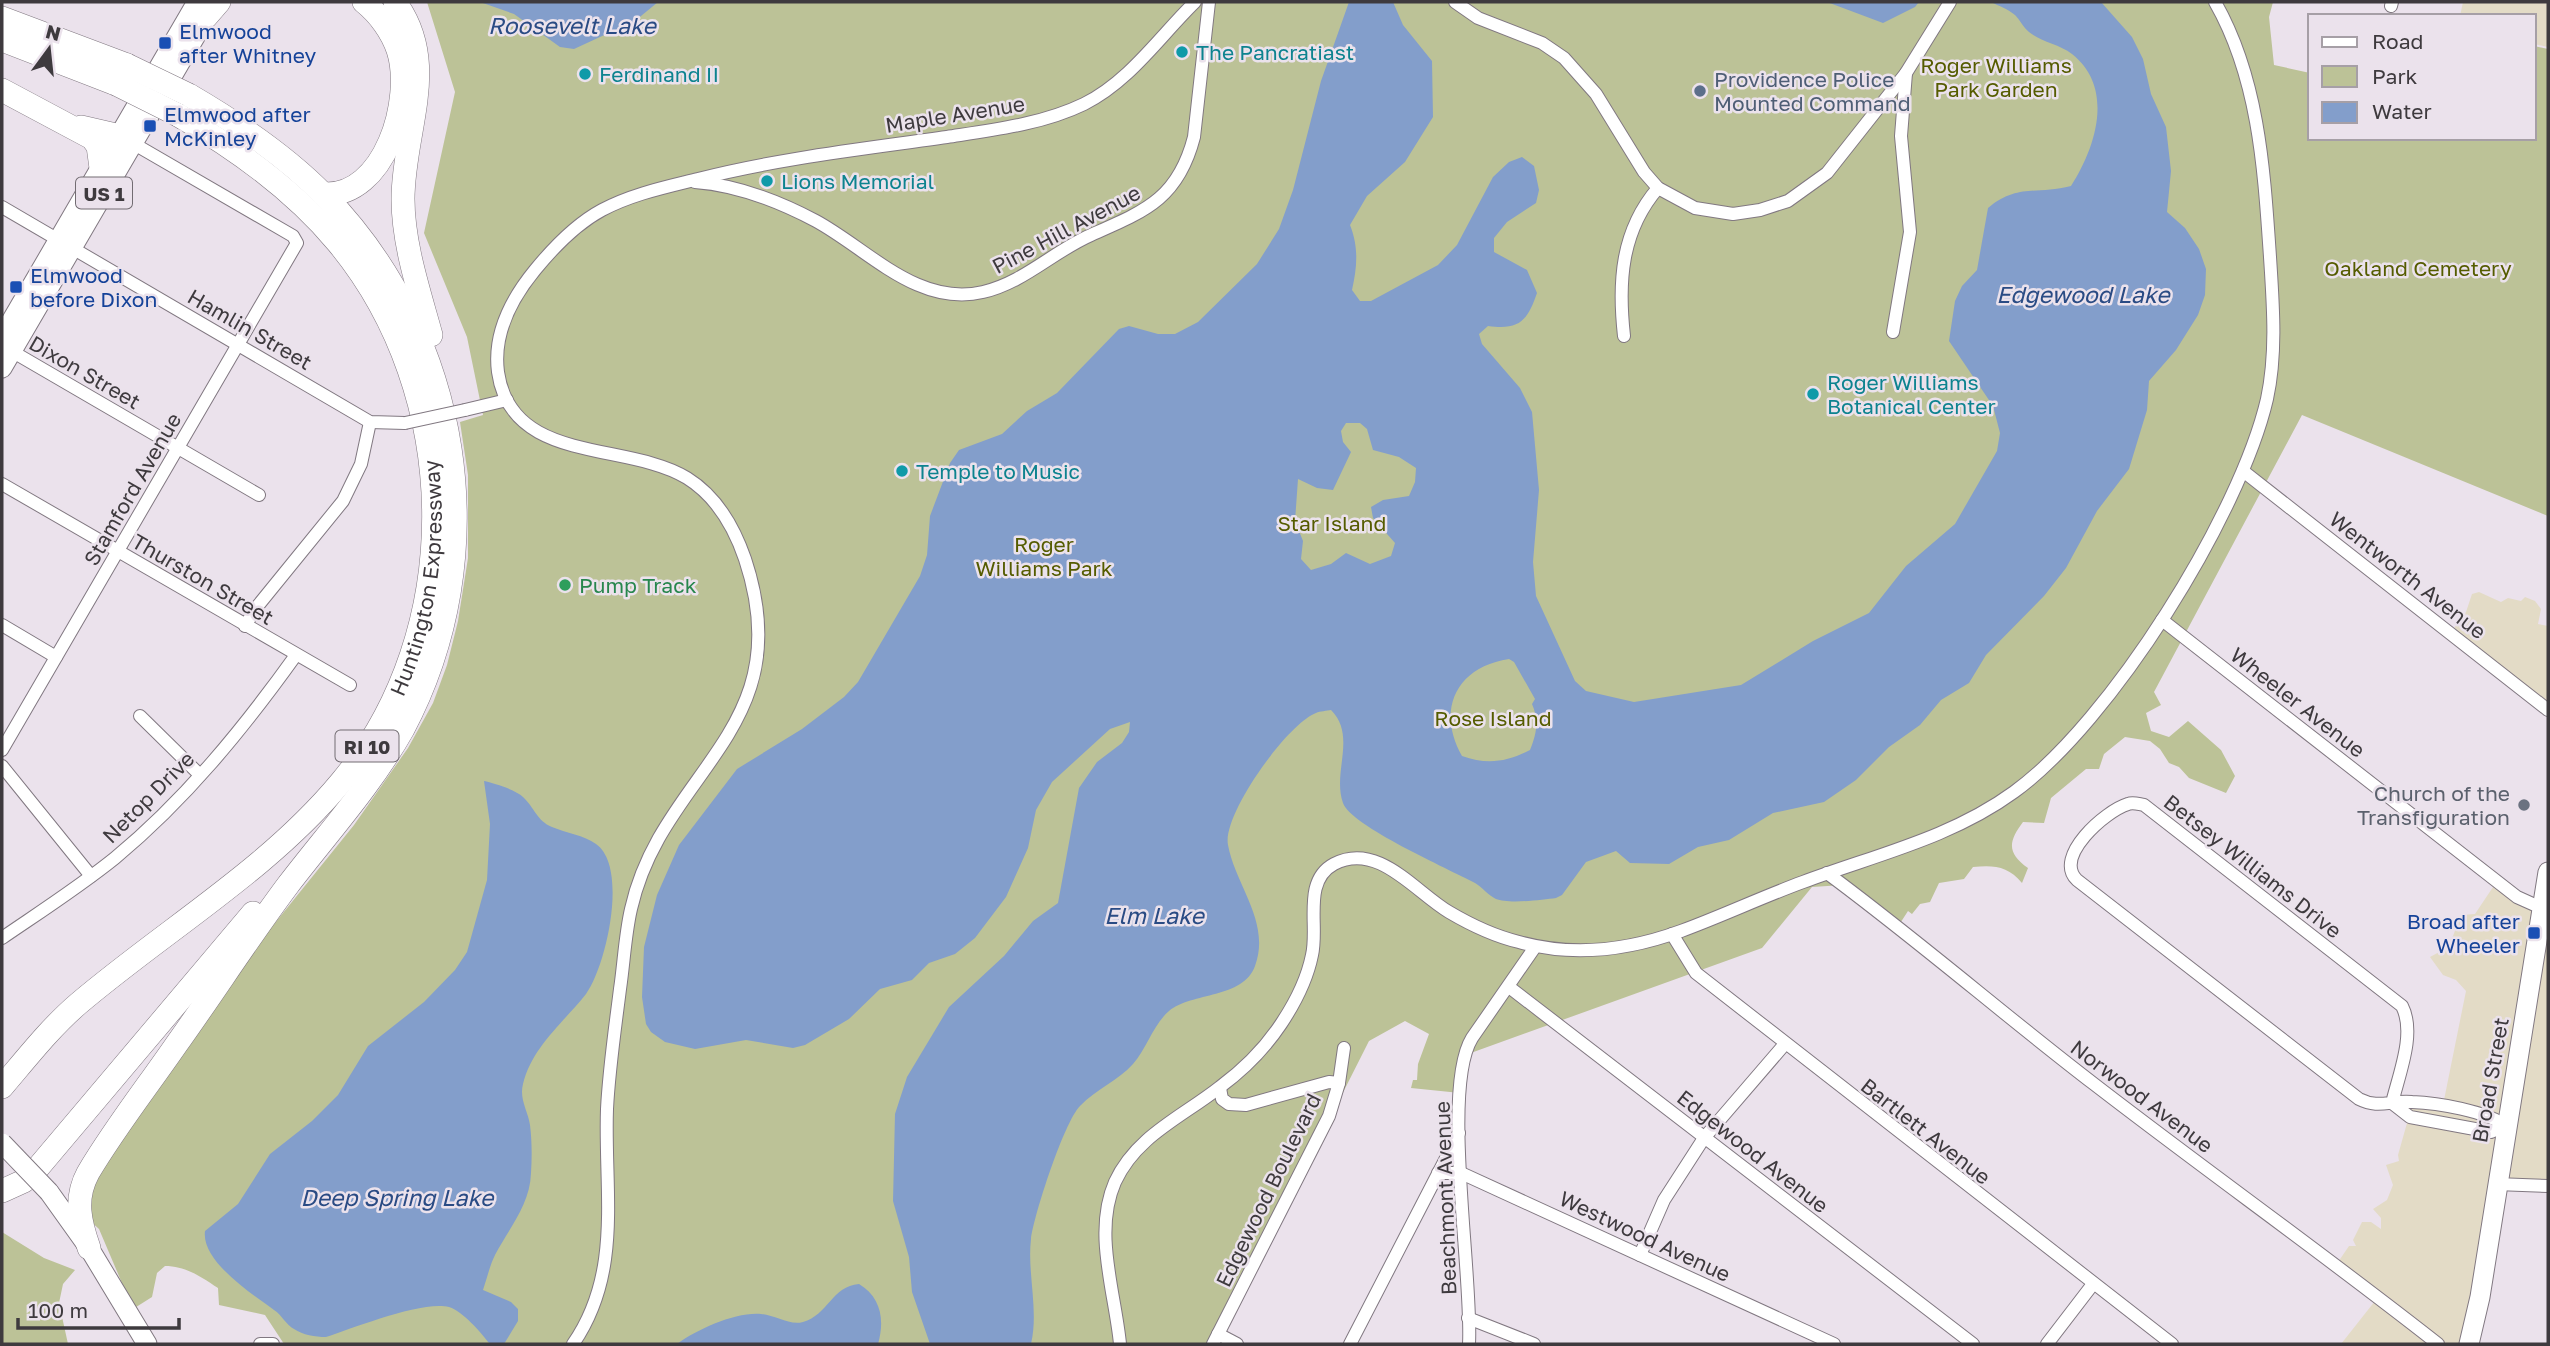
<svg xmlns="http://www.w3.org/2000/svg" width="2550" height="1346" font-family="'Golos Text',sans-serif">
<rect width="100%" height="100%" fill="#ebe2ec"/>
<!-- commercial -->
<g fill="#e3dbc6">
<path d="M2463,2H2548V47L2534,44V16H2460Z"/>
<path d="M2479,592L2501,602L2508,598L2521,601L2525,597L2535,601L2541,609L2538,624L2548,626V708L2452,631L2466,612L2472,594Z"/>
<path d="M2548,873V1189L2499,1188L2475,1344H2341L2375,1301L2334,1268L2349,1246H2356L2353,1240L2362,1222H2371L2381,1229V1218L2373,1209L2387,1200L2393,1185L2386,1165L2399,1161L2398,1155L2409,1116L2397,1104L2443,1105L2466,991L2456,980L2443,975L2430,957L2443,950L2453,936L2461,915L2475,914L2499,878L2537,905Z"/>
</g>
<!-- green -->
<g fill="#bcc297">
<path d="M427,2H2273L2269,17L2274,65L2310,73V138H2534V46L2548,49V516L2302,415L2154,692L2161,705L2146,713L2151,731L2169,737L2188,721L2221,750L2235,776L2226,793L2189,778L2179,767L2169,763L2160,749L2150,741L2125,737L2104,754L2099,769H2086L2051,798L2044,823L2023,822C2008,842 2007,853 2028,868L2022,883C2008,866 1994,865 1973,867L1964,879L1939,883L1930,902L1920,904L1912,914L1908,911L1897,928L1843,885L1812,887L1762,948L1468,1054L1460,1093L1411,1088L1413,1080H1417L1418,1064L1429,1034L1405,1021L1369,1041L1216,1344H284L265,1315L219,1305L218,1288C201,1277 186,1266 165,1266L157,1273L152,1297L133,1309L99,1229L88,1219L96,1172L258,944L354,825L408,748L433,703L447,665L458,621L468,558V475L460,422L483,415L467,337L424,233L455,92Z"/>
<path d="M2,1232L44,1258L75,1270L63,1284L59,1303L68,1344H2Z"/>
</g>
<!-- water -->
<g fill="#839ecb" fill-rule="evenodd">
<path d="M480,2H658L624,30L613,31L574,49L560,47L514,14Z"/>
<path d="M1349,2H1393L1403,25L1432,61L1433,117L1405,162L1367,196L1350,225C1359,248 1357,267 1352,290L1360,301H1371L1438,265L1457,245L1493,177L1509,162L1522,157L1534,166L1539,190L1536,203L1507,222L1494,238V252L1527,270L1537,293C1527,322 1519,330 1488,326L1479,334L1482,344L1520,388L1532,412L1539,490L1533,562L1536,596L1575,681L1586,691L1634,702L1741,685L1813,641L1869,613L1906,566L1955,524L1997,451L2000,433L1993,406L1949,341L1955,301L1962,286L1977,270L1988,208C2018,183 2037,195 2071,186C2096,147 2115,88 2072,54C2059,44 2041,42 2029,32C2023,27 2020,20 2015,15C2008,9 1999,6 1991,2H2101L2132,37L2143,59L2151,94L2166,127L2171,171L2167,212L2185,228L2199,249L2206,269L2205,295L2198,315L2176,350L2149,381L2147,410L2129,469L2097,511L2066,568L2044,596L1986,655L1969,683L1941,700L1920,725L1889,747L1856,780L1824,802L1773,813L1729,840L1698,847L1669,864L1630,863L1616,851L1586,862L1562,895L1556,898C1542,900 1508,904 1496,899C1489,896 1482,887 1475,883C1449,869 1351,826 1343,803C1332,772 1357,736 1331,710C1327,711 1320,711 1316,713C1287,724 1222,815 1228,845C1236,887 1271,922 1255,966C1243,999 1192,992 1169,1011C1153,1025 1147,1048 1133,1064C1118,1081 1096,1089 1080,1106C1064,1122 1034,1215 1031,1239C1027,1273 1039,1310 1031,1344H930L912,1292L909,1257L893,1201L895,1114L907,1077L949,1007L1004,956L1033,921L1058,903L1079,788L1097,762L1122,743L1129,732L1130,722L1110,729L1052,782L1036,810L1028,848L1006,897L975,938L955,954L929,963L912,980L880,989L849,1019L805,1045L793,1048L746,1040L695,1049L665,1042L651,1032L646,1024L642,997L644,947L657,895L679,845L737,769L802,729L844,697L858,682L920,576L927,555L930,516L950,463L959,450L1002,434L1027,411L1057,393L1119,329L1129,326L1158,334H1175L1198,322L1257,264L1279,229L1293,190L1321,81ZM1346,423H1360L1367,429L1373,450L1399,457L1416,468L1415,482L1409,496L1383,500L1371,507L1373,518L1395,543L1391,556L1370,564L1346,553L1331,564L1311,570L1301,559L1303,541L1295,521L1298,479L1317,488L1333,490L1351,452L1343,442L1341,431ZM1509,659L1514,662L1535,699L1532,704C1539,720 1537,733 1530,750C1507,762 1487,765 1462,756C1436,710 1456,667 1509,659Z"/>
<path d="M1827,2H1919L1915,7L1883,23Z"/>
<path d="M484,781C494,783 516,790 523,797C534,807 537,821 552,827C566,833 584,835 596,844C629,867 606,967 586,994C563,1023 532,1047 523,1084C519,1099 528,1111 530,1125C532,1141 532,1158 531,1173C530,1205 509,1228 495,1255C490,1265 487,1278 483,1290L511,1302L518,1309V1321L504,1344H490C480,1332 464,1312 449,1307C423,1300 353,1328 326,1337C315,1337 303,1335 294,1329C286,1325 282,1315 274,1310C252,1294 201,1261 205,1231L238,1204L270,1154L312,1121L338,1095L368,1046L424,1002L455,970L467,952L487,880L490,824Z"/>
<path d="M859,1284C881,1297 885,1320 878,1344H677C698,1329 735,1312 761,1314C775,1315 790,1326 803,1322C828,1315 832,1286 859,1284Z"/>
</g>
<g fill="none" stroke-linecap="round" stroke-linejoin="round">
<!-- street casing -->
<g stroke="#817881" stroke-width="14">
<g id="street">
<path d="M1455,2L1478,18L1542,43L1564,58L1596,94L1644,172L1658,188L1695,208L1733,214L1760,210L1788,201L1827,173L1906,73L1950,2"/>
<path d="M2391,6L2392,2"/>
<path d="M695,182C737,185 780,202 816,221C869,250 918,307 983,292C1023,283 1054,251 1091,235C1145,211 1178,199 1194,137L1209,2"/>
<path d="M2,207L370,422L405,423"/>
<path d="M1893,332L1910,232L1901,136L1906,73"/>
<path d="M1624,336C1618,282 1621,231 1658,188"/>
<path d="M8,349L259,495"/>
<path d="M465,410L507,400"/>
<path d="M2243,471L2548,710"/>
<path d="M2,484L350,685"/>
<path d="M2162,620L2517,897L2548,911"/>
<path d="M2,625L56,657"/>
<path d="M245,626L256,608L343,501L361,464L370,422"/>
<path d="M140,716L200,775"/>
<path d="M2,750L297,243L293,236L129,141"/>
<path d="M2,766L91,876"/>
<path d="M1827,873C1919,941 2004,1015 2094,1084C2208,1172 2325,1255 2438,1344"/>
<path d="M1672,934L1696,973L2172,1344"/>
<path d="M2,938C40,912 79,887 115,858C185,800 243,729 296,655"/>
<path d="M1509,987L1973,1344"/>
<path d="M1220,1088L1222,1099L1229,1104L1246,1105L1329,1082L1339,1083"/>
<path d="M2392,1103C2399,1074 2416,1033 2402,1006L2144,805C2138,804 2133,802 2128,804C2105,811 2053,857 2077,880L2359,1099C2379,1109 2390,1100 2412,1102C2438,1103 2486,1111 2506,1126L2491,1132L2410,1117L2392,1103"/>
<path d="M1438,1173H1461L1834,1344"/>
<path d="M2496,1184L2548,1186"/>
<path d="M1640,1255L1664,1200L1704,1138L1784,1045"/>
<path d="M1468,1318L1534,1344"/>
<path d="M1218,1334L1237,1344"/>
<path d="M260,1344H273"/>
<path d="M573,1344C623,1272 604,1191 607,1109C609,1069 615,1029 620,989C624,962 625,935 631,909C662,770 802,730 745,559C734,527 716,496 687,478C627,441 511,465 498,372C493,334 512,298 535,270C553,248 576,224 602,210C632,194 666,187 698,179C781,158 863,149 947,137C993,130 1043,124 1084,104C1130,81 1160,36 1195,2"/>
<path d="M1120,1344C1115,1292 1093,1232 1115,1182C1136,1136 1182,1117 1220,1087C1243,1070 1265,1048 1281,1024C1295,1003 1307,980 1312,955C1319,926 1302,881 1334,864C1378,841 1415,892 1449,912C1471,925 1494,936 1519,942C1573,957 1629,950 1681,931C1722,916 1762,897 1803,882C1875,855 1951,838 2014,792C2111,722 2240,515 2267,399C2277,353 2273,304 2270,257C2264,170 2259,79 2215,2"/>
<path d="M1213,1344L1329,1116L1339,1083L1344,1048"/>
<path d="M1350,1344L1459,1133"/>
<path d="M1469,1344C1473,1277 1441,1088 1472,1038L1535,947"/>
<path d="M2047,1344L2093,1284"/>
</g>
</g>
<!-- primary casing -->
<g stroke="#817881" stroke-width="21">
<g id="primary">
<path d="M2,337L197,2"/>
<path d="M2,368L213,6"/>
<path d="M49,1192L89,1248L147,1344"/>
<path d="M2469,1344L2480,1297L2548,872"/>
</g>
</g>
<!-- highway casing -->
<g stroke="#817881" stroke-width="24">
<g id="highway">
<path d="M395,2C441,64 403,130 403,199C403,244 419,291 431,335"/>
<path d="M206,17L219,2"/>
<path d="M2,18L127,65"/>
<path d="M2,40L116,84"/>
<path d="M2,90L92,138L98,146L101,168"/>
<path d="M81,127L120,136"/>
<path d="M323,194C385,198 414,99 398,50C392,32 379,14 364,2"/>
<path id="s1" d="M2,1087C26,1059 50,1028 78,1004C165,930 268,870 341,782C467,631 463,394 338,243C294,190 237,149 178,115"/>
<path d="M2,1191L24,1181L36,1170L253,913"/>
<path d="M89,1248C80,1222 74,1199 88,1173C114,1129 147,1087 176,1045C214,992 249,937 288,885C327,834 371,786 403,729C496,554 462,336 324,195C285,155 237,123 189,95"/>
</g>
</g>
<!-- street -->
<use href="#street" stroke="#fff" stroke-width="12"/>
<!-- primary -->
<use href="#primary" stroke="#fff" stroke-width="19"/>
<!-- highway -->
<use href="#highway" stroke="#fff" stroke-width="23"/>
<!-- street-bridge casing -->
<g stroke="#817881" stroke-width="14" stroke-linecap="butt">
<path id="street-bridge" d="M405,423L465,410"/>
</g>
<!-- primary-bridge casing -->
<g stroke="#817881" stroke-width="21" stroke-linecap="butt">
<path id="primary-bridge" d="M2,1143L49,1192"/>
</g>
<!-- highway-bridge casing -->
<g stroke="#817881" stroke-width="24" stroke-linecap="butt">
<g id="highway-bridge">
<path d="M127,65L189,95"/>
<path d="M116,84L178,115"/>
</g>
</g>
<!-- street-bridge -->
<use href="#street-bridge" stroke="#fff" stroke-width="12"/>
<!-- primary-bridge -->
<use href="#primary-bridge" stroke="#fff" stroke-width="19"/>
<!-- highway-bridge -->
<use href="#highway-bridge" stroke="#fff" stroke-width="23"/>
</g>
<!-- markers -->
<g fill="#1a4fb4" stroke="#ebe2ec" stroke-width="2.5">
<rect x="158" y="36" width="14" height="14" rx="3.5"/>
<rect x="143" y="119" width="14" height="14" rx="3.5"/>
<rect x="9" y="280" width="14" height="14" rx="3.5"/>
<rect x="2527" y="926" width="14" height="14" rx="3.5"/>
</g>
<g fill="#0f9aa8" stroke="#ebe2ec" stroke-width="2.5">
<circle cx="1182" cy="52" r="7"/>
<circle cx="585" cy="74" r="7"/>
<circle cx="767" cy="181" r="7"/>
<circle cx="1813" cy="394" r="7"/>
<circle cx="902" cy="471" r="7"/>
</g>
<circle fill="#5c6f8a" stroke="#ebe2ec" stroke-width="2.5" cx="1700" cy="91" r="7"/>
<circle fill="#2e9e5b" stroke="#ebe2ec" stroke-width="2.5" cx="565" cy="585" r="7"/>
<circle fill="#6b7280" stroke="#ebe2ec" stroke-width="2.5" cx="2524" cy="805" r="7"/>
<g text-anchor="middle" dominant-baseline="central" stroke-width="5" stroke-linejoin="round" paint-order="stroke">
<!-- shield labels -->
<g fill="#ebe2ec" stroke="#726c72" stroke-width="2">
<rect x="76" y="177.5" width="56" height="31" rx="5"/>
<rect x="335.5" y="730.5" width="63" height="31" rx="5"/>
</g>
<g font-size="19" font-weight="bold" fill="#3e3a3e">
<text x="104" y="193">US 1</text>
<text x="367" y="746">RI 10</text>
</g>
<!-- transit labels -->
<g font-size="21" fill="#164399" stroke="#ebe2ec" text-anchor="start">
<text x="179" y="31">Elmwood<tspan x="179" dy="24">after Whitney</tspan></text>
<text x="164" y="114">Elmwood after<tspan x="164" dy="24">McKinley</tspan></text>
<text x="30" y="275">Elmwood<tspan x="30" dy="24">before Dixon</tspan></text>
<text x="2520" y="921" text-anchor="end">Broad after<tspan x="2520" dy="24">Wheeler</tspan></text>
</g>
<!-- culture labels -->
<g font-size="21" fill="#0d838f" stroke="#ebe2ec" text-anchor="start">
<text x="1196" y="52">The Pancratiast</text>
<text x="599" y="74">Ferdinand II</text>
<text x="781" y="181">Lions Memorial</text>
<text x="1827" y="382">Roger Williams<tspan x="1827" dy="24">Botanical Center</tspan></text>
<text x="916" y="471">Temple to Music</text>
</g>
<!-- park labels -->
<g font-size="21" fill="#555c00" stroke="#ebe2ec">
<text x="1996" y="65">Roger Williams<tspan x="1996" dy="24">Park Garden</tspan></text>
<text x="2418" y="268">Oakland Cemetery</text>
<text x="1332" y="523">Star Island</text>
<text x="1044" y="544">Roger<tspan x="1044" dy="24">Williams Park</tspan></text>
<text x="1493" y="718">Rose Island</text>
</g>
<!-- service labels -->
<g font-size="21" fill="#4e5e75" stroke="#ebe2ec" text-anchor="start">
<text x="1714" y="79">Providence Police<tspan x="1714" dy="24">Mounted Command</tspan></text>
</g>
<!-- street labels -->
<g font-size="21" fill="#3e3a3e" stroke="#ebe2ec">
<text transform="translate(955 114) rotate(-9)">Maple Avenue</text>
<text transform="translate(1066 229) rotate(-28)">Pine Hill Avenue</text>
<text transform="translate(250 329) rotate(30)">Hamlin Street</text>
<text transform="translate(85 372) rotate(30)">Dixon Street</text>
<text transform="translate(132 489) rotate(-60)">Stamford Avenue</text>
<text transform="translate(2408 575) rotate(38)">Wentworth Avenue</text>
<text stroke="none"><textPath href="#s1" startOffset="681">Huntington Expressway</textPath></text>
<text transform="translate(203 579) rotate(30)">Thurston Street</text>
<text transform="translate(2298 702) rotate(38)">Wheeler Avenue</text>
<text transform="translate(148 797) rotate(-45)">Netop Drive</text>
<text transform="translate(2253 866) rotate(38)">Betsey Williams Drive</text>
<text transform="translate(2490 1080) rotate(-80)">Broad Street</text>
<text transform="translate(2142 1096) rotate(37)">Norwood Avenue</text>
<text transform="translate(1926 1131) rotate(38)">Bartlett Avenue</text>
<text transform="translate(1753 1151) rotate(38)">Edgewood Avenue</text>
<text transform="translate(1268 1190) rotate(-64)">Edgewood Boulevard</text>
<text transform="translate(1445 1198) rotate(-92)">Beachmont Avenue</text>
<text transform="translate(1645 1236) rotate(25)">Westwood Avenue</text>
</g>
<!-- leisure labels -->
<g font-size="21" fill="#27864d" stroke="#ebe2ec" text-anchor="start">
<text x="579" y="585">Pump Track</text>
</g>
<!-- worship labels -->
<g font-size="21" fill="#5b616d" stroke="#ebe2ec" text-anchor="end">
<text x="2510" y="793">Church of the<tspan x="2510" dy="24">Transfiguration</tspan></text>
</g>
<!-- water labels -->
<g font-size="23" font-style="italic" fill="#2a4b84" stroke="#ebe2ec">
<text x="572" y="25">Roosevelt Lake</text>
<text x="2083" y="294">Edgewood Lake</text>
<text x="1154" y="915">Elm Lake</text>
<text x="397" y="1197">Deep Spring Lake</text>
</g>
</g>
<!-- border -->
<rect width="2550" height="1346" fill="none" stroke="#3e3a3e" stroke-width="7"/>
<!-- legend -->
<rect x="2308" y="14" width="228" height="126" fill="#ebe2ec" stroke="#a69fa6" stroke-width="2"/>
<rect x="2322" y="37" width="35" height="10" fill="#ffffff" stroke="#a69fa6" stroke-width="2"/>
<text x="2372" y="49" font-size="21" fill="#3e3a3e">Road</text>
<rect x="2322" y="66" width="35" height="21" fill="#bcc297" stroke="#a69fa6" stroke-width="2"/>
<text x="2372" y="84" font-size="21" fill="#3e3a3e">Park</text>
<rect x="2322" y="102" width="35" height="21" fill="#839ecb" stroke="#a69fa6" stroke-width="2"/>
<text x="2372" y="119" font-size="21" fill="#3e3a3e">Water</text>
<!-- north arrow -->
<g transform="translate(49 49) rotate(15)" stroke="#ebe2ec" stroke-width="5" paint-order="stroke">
<path d="M0-5L12 26L0 18L-12 26Z" fill="#3e3a3e"/>
<text y="-10" font-size="19" font-weight="bold" text-anchor="middle" fill="#3e3a3e">N</text>
</g>
<!-- scale -->
<path d="M18 1318v10h161v-10" fill="none" stroke="#3e3a3e" stroke-width="3.5"/>
<text x="28" y="1318" font-size="21" fill="#3e3a3e" stroke="#ebe2ec" stroke-width="5" paint-order="stroke">100 m</text>
</svg>
